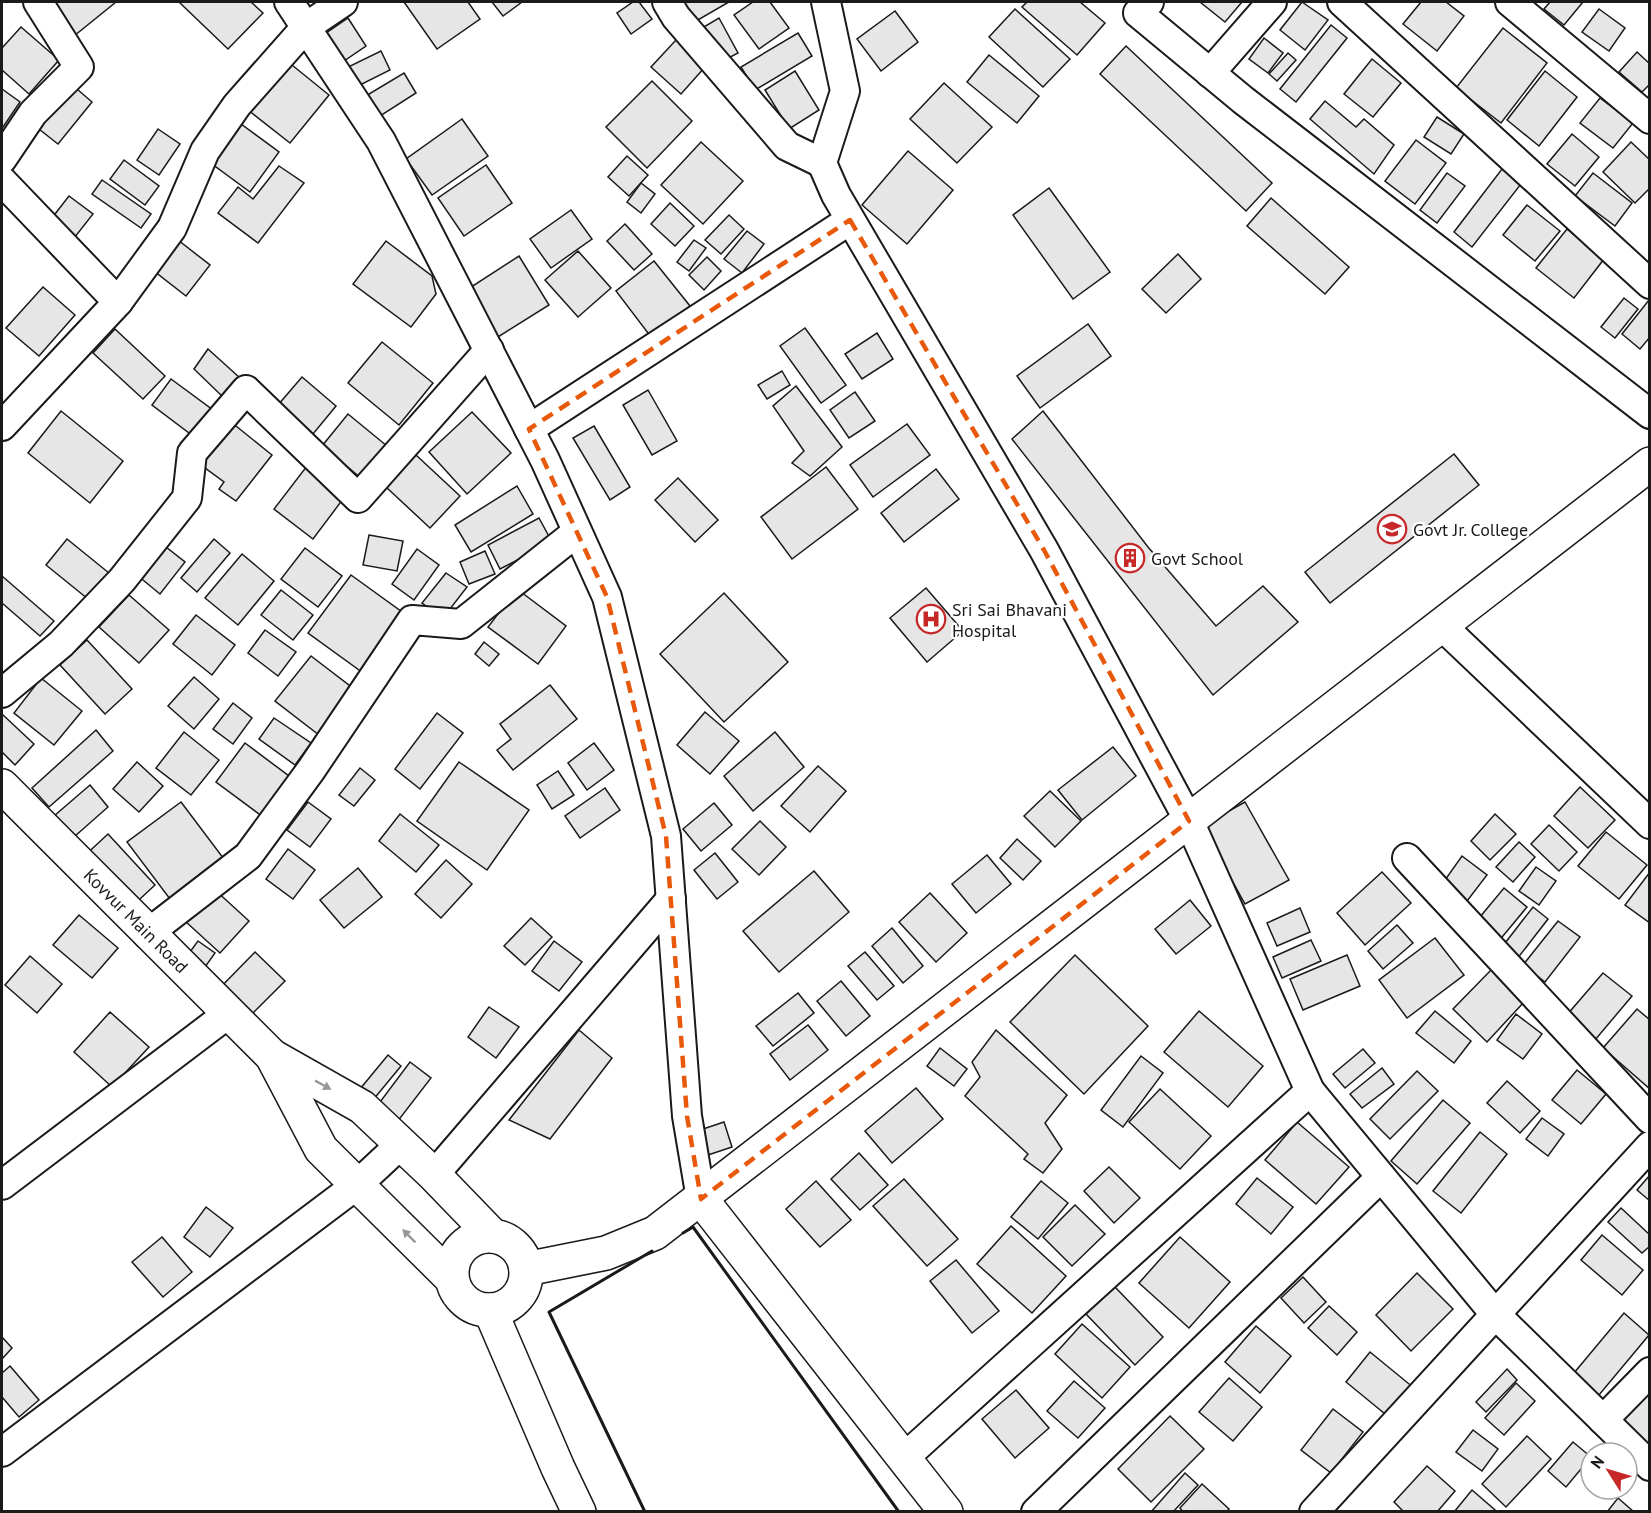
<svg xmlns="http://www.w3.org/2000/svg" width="1651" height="1513" font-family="'PT Sans',sans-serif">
<rect width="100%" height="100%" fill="#fff"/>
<!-- building -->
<g fill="#e6e6e6" stroke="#1a1a1a" stroke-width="1.5">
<path d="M47,2H116L74,36Z"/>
<path d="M179,2H251L263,13L228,49Z"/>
<path d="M404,2H468L480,19L437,49Z"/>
<path d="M492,2H522L503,16Z"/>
<path d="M633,2H639L652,19L631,34L617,13Z"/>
<path d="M678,2H729L691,24Z"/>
<path d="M753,2H770L789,28L759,49L734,15Z"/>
<path d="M1027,2H1080L1105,23L1077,55L1022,7Z"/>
<path d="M1200,2H1242L1225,22Z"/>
<path d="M1302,2L1328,20L1305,50L1280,30Z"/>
<path d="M1421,2H1446L1464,16L1437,51L1403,24Z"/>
<path d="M1550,2H1583L1564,25L1544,9Z"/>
<path d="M1015,9L1070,59L1043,87L989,37Z"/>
<path d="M1599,9L1625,28L1609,51L1582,32Z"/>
<path d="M895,11L918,42L881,71L857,39Z"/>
<path d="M348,18L366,46L338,65L319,38Z"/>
<path d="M719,18L738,53L721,62L702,28Z"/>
<path d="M1331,25L1347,38L1296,102L1280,89Z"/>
<path d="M21,27L59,60L29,94L2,70V48Z"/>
<path d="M1503,28L1547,63L1501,123L1456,88Z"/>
<path d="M798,33L812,56L755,90L741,67Z"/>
<path d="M1264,38L1283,53L1268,73L1249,59Z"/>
<path d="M676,40L705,67L681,94L651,67Z"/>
<path d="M1126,46L1272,183L1246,211L1100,74Z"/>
<path d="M381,51L390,70L356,87L346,68Z"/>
<path d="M1637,52L1650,64V84L1642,92L1619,72Z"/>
<path d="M1288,53L1296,60L1277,81L1269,74Z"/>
<path d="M989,55L1039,96L1017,123L967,82Z"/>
<path d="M1372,59L1401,83L1373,117L1344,94Z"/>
<path d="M287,61L329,95L290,143L248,110Z"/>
<path d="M795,71L819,110L789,129L765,90Z"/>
<path d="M1545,71L1577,97L1539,146L1507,120Z"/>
<path d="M404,73L416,93L377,118L364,97Z"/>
<path d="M652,81L692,121L647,168L606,127Z"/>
<path d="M70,83L92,102L58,144L35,126Z"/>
<path d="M944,83L992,127L957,163L910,119Z"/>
<path d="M2,89L20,102L3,127L2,126Z"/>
<path d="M1600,98L1633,123L1613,148L1580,123Z"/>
<path d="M1325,101L1356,127L1364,119L1394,145L1374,174L1310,119Z"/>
<path d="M1437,117L1464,134L1451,154L1424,137Z"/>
<path d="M462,119L488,156L432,195L406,159Z"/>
<path d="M237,121L279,152L250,192L208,161Z"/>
<path d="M158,129L180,144L159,175L137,160Z"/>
<path d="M1572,134L1599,157L1575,186L1547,164Z"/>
<path d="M1416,140L1446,163L1415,204L1385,181Z"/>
<path d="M701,142L743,181L703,224L661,185Z"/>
<path d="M1631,142L1650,160V188L1635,203L1603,172Z"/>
<path d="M908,151L953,190L907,244L862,205Z"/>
<path d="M627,156L648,175L629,196L608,177Z"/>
<path d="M124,160L159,186L145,205L110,179Z"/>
<path d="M486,165L512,203L464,236L438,198Z"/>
<path d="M279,166L304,183L258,243L218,213L238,187L253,199Z"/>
<path d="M1502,169L1521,184L1472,247L1454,232Z"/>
<path d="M1447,173L1465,186L1437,223L1420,210Z"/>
<path d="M1593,173L1632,203L1615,226L1575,196Z"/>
<path d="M102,180L151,214L141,228L92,194Z"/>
<path d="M641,183L655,194L641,213L627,202Z"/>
<path d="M1049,188L1110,272L1073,299L1013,215Z"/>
<path d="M69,196L93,214L71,242L48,223Z"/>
<path d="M1271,198L1349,267L1325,294L1247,226Z"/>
<path d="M670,203L694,226L675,246L651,224Z"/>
<path d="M1527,205L1560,231L1535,261L1503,235Z"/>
<path d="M571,210L592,239L551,268L530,239Z"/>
<path d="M729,215L744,229L721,254L705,240Z"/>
<path d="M625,224L652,254L634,270L607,241Z"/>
<path d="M1567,229L1604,259L1574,298L1536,268Z"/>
<path d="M747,231L764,244L742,273L724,259Z"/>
<path d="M178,240L210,265L186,296L154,271Z"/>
<path d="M694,240L706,248L689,271L677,262Z"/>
<path d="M386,241L432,276L436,294L411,327L353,284Z"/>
<path d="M578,251L611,288L578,317L545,280Z"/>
<path d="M1178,254L1201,279L1166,313L1142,289Z"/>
<path d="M519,256L549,305L498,337L468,289Z"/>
<path d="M707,257L721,271L704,290L689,275Z"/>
<path d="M654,261L690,306L651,337L616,291Z"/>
<path d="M43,287L75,315L39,356L6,328Z"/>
<path d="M1624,298L1638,309L1615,338L1601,327Z"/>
<path d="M1649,300L1650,337L1640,349L1622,334Z"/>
<path d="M1088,324L1111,356L1040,408L1017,376Z"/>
<path d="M805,328L846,385L821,403L780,346Z"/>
<path d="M115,329L165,376L143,399L93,353Z"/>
<path d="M877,333L893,359L862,379L845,354Z"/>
<path d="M382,342L433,383L399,425L348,383Z"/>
<path d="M208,349L240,378L223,397L194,369Z"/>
<path d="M782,371L790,385L767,399L758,385Z"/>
<path d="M302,377L336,406L313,434L278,405Z"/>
<path d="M171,379L217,413L197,439L152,405Z"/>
<path d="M796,386L842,447L810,476L792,463L804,451L773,406Z"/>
<path d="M648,390L677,441L652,455L623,405Z"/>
<path d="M855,392L875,421L849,438L830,410Z"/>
<path d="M61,411L123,461L90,503L28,453Z"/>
<path d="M1043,411L1148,547L1216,626L1263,586L1298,622L1213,695L1012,439Z"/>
<path d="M472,412L511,453L467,494L429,452Z"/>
<path d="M348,414L387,446L361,478L322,446Z"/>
<path d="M231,422L272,455L236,501L219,489L224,482L197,462Z"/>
<path d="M907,424L930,455L873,497L850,465Z"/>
<path d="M594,426L630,487L610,500L573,438Z"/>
<path d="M1454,454L1479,485L1330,603L1305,572Z"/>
<path d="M416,455L460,496L430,528L386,487Z"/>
<path d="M307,466L346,495L313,539L274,509Z"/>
<path d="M826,467L858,509L792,559L761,517Z"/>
<path d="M936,469L959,499L904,542L881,513Z"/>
<path d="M678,478L718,520L695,542L655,500Z"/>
<path d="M517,486L533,514L471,552L455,525Z"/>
<path d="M539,518L552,542L500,569L488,545Z"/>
<path d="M369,535L403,541L397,571L363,565Z"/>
<path d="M67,539L109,573L88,599L46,565Z"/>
<path d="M214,539L230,553L197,592L181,578Z"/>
<path d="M157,540L185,562L160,594L132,571Z"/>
<path d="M305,548L342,576L318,607L281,579Z"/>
<path d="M417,549L439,565L414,600L392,584Z"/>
<path d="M485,551L495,574L469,584L460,562Z"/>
<path d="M242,554L274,581L238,625L205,598Z"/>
<path d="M446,573L467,587L443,618L422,603Z"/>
<path d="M351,575L409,617L366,675L308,633Z"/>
<path d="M2,576L54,621L40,636L2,603Z"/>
<path d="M926,588L963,631L927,662L890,618Z"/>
<path d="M517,589L566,626L538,664L488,627Z"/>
<path d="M281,590L313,615L293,640L261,615Z"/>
<path d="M724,593L788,662L724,722L660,654Z"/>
<path d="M129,595L169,630L139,663L99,627Z"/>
<path d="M196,615L235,645L212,675L173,644Z"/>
<path d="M265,630L296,652L278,676L248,653Z"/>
<path d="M87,640L132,689L105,714L60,665Z"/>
<path d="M484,642L499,654L489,666L475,654Z"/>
<path d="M311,656L354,689L319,735L275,701Z"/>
<path d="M194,677L219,699L194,729L168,706Z"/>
<path d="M41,678L82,711L54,745L14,713Z"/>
<path d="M550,685L577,719L513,770L497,750L511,739L500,724Z"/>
<path d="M233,703L252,718L233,744L213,729Z"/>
<path d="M705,712L739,741L710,774L677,745Z"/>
<path d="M437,713L463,733L420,789L395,769Z"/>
<path d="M2,714L34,744L15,765L2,752Z"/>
<path d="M274,718L311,743L295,765L259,739Z"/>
<path d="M96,730L113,751L49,807L32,788Z"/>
<path d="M184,732L219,760L191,795L156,768Z"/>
<path d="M775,732L804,767L753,811L724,776Z"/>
<path d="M245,743L293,779L263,817L216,782Z"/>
<path d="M594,743L614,770L587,790L568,763Z"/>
<path d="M1113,747L1136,776L1082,820L1058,790Z"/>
<path d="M137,762L163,786L139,812L113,789Z"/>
<path d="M459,762L529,810L487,870L417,821Z"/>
<path d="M818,766L846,791L810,832L781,806Z"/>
<path d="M360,768L375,780L354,806L339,795Z"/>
<path d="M558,771L574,795L552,809L537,785Z"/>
<path d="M90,785L108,807L66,844L47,822Z"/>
<path d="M1580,787L1615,820L1588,848L1554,816Z"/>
<path d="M605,788L620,810L580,838L565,816Z"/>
<path d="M1050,791L1081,821L1055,847L1024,816Z"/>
<path d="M181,802L230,867L176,907L127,842Z"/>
<path d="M308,802L331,819L310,847L287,830Z"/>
<path d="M1245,802L1289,880L1245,904L1202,826Z"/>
<path d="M714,803L732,825L701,851L683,829Z"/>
<path d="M400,814L439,845L416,872L379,841Z"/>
<path d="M1495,814L1516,834L1490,860L1471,841Z"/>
<path d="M760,821L786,847L759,875L732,849Z"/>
<path d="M1549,825L1577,852L1559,871L1531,844Z"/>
<path d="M1606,832L1647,865L1619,899L1578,866Z"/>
<path d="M108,834L155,885L127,911L80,860Z"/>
<path d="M1017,839L1041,861L1023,880L1000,858Z"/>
<path d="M1519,842L1535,857L1513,882L1496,867Z"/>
<path d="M288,849L315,870L293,899L266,879Z"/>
<path d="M715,853L738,882L717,899L694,870Z"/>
<path d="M987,855L1011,884L976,913L952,884Z"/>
<path d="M1462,856L1487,875L1464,905L1440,887Z"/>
<path d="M446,860L472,884L441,918L415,894Z"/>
<path d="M1536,867L1556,881L1539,905L1519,891Z"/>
<path d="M358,868L382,897L344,928L320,900Z"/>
<path d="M814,871L849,912L779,972L743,931Z"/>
<path d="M1382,872L1411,903L1365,945L1337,913Z"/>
<path d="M1650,872V923L1625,905Z"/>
<path d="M1504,888L1527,907L1498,942L1475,923Z"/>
<path d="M214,889L249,921L220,953L185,921Z"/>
<path d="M930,893L967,933L936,962L899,922Z"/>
<path d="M1190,900L1211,926L1176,954L1155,929Z"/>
<path d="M1533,907L1548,919L1517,959L1502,947Z"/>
<path d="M1300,908L1310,932L1277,946L1267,923Z"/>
<path d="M79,915L118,948L92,978L53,945Z"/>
<path d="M531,918L552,937L525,965L504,946Z"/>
<path d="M1558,921L1580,937L1545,982L1523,965Z"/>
<path d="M1397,925L1413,943L1383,969L1368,951Z"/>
<path d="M892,928L923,966L903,983L872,946Z"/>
<path d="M1435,938L1464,975L1407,1018L1379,980Z"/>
<path d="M1311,940L1321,961L1282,978L1273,957Z"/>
<path d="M198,941L215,953L198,977L181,964Z"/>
<path d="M554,941L582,962L559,991L532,971Z"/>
<path d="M255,952L285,981L243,1023L214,994Z"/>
<path d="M865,952L894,986L877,1000L848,966Z"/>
<path d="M1075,955L1148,1026L1084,1094L1010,1022Z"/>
<path d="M1347,955L1360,986L1303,1010L1290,979Z"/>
<path d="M30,956L62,984L37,1013L5,985Z"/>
<path d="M1491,970L1524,1002L1487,1042L1453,1009Z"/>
<path d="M1603,973L1632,996L1595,1040L1566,1016Z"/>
<path d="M841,981L870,1016L846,1036L817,1001Z"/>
<path d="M798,993L814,1013L773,1046L756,1026Z"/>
<path d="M489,1007L519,1027L496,1058L468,1037Z"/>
<path d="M1637,1009L1650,1020V1089L1603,1048Z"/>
<path d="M1199,1011L1263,1066L1228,1107L1164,1052Z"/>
<path d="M1435,1011L1471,1041L1454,1063L1416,1033Z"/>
<path d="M110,1012L149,1047L112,1087L74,1052Z"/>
<path d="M1516,1014L1542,1034L1523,1059L1497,1040Z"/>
<path d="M808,1025L828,1050L790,1080L770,1054Z"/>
<path d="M579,1030L612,1058L550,1139L509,1120Z"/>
<path d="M996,1030L1067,1095L1045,1123L1062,1149L1043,1173L1024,1159L1028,1154L965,1096L980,1077L972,1062Z"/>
<path d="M940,1048L967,1069L954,1086L927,1066Z"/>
<path d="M1363,1049L1375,1063L1345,1088L1333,1074Z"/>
<path d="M388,1055L401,1066L373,1100L360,1089Z"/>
<path d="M1141,1056L1163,1073L1123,1127L1101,1110Z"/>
<path d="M410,1062L431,1078L394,1126L374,1110Z"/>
<path d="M1382,1068L1394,1084L1362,1108L1350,1094Z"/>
<path d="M1577,1070L1606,1094L1581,1124L1552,1100Z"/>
<path d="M1417,1071L1438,1091L1390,1139L1370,1119Z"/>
<path d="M1507,1081L1540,1111L1520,1133L1487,1103Z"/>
<path d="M916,1088L943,1119L892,1163L865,1131Z"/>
<path d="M1160,1089L1211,1136L1180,1169L1129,1122Z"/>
<path d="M1443,1100L1470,1123L1417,1184L1391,1161Z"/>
<path d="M1542,1118L1564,1134L1548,1156L1526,1139Z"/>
<path d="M724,1122L732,1147L708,1155L700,1130Z"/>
<path d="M1297,1122L1349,1167L1316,1204L1265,1160Z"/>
<path d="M1480,1132L1507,1154L1461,1213L1433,1191Z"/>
<path d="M859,1153L888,1185L860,1210L831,1179Z"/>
<path d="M1109,1167L1140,1198L1114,1223L1084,1191Z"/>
<path d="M1650,1175V1201L1637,1190Z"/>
<path d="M1257,1178L1293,1207L1271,1234L1236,1204Z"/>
<path d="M904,1179L958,1239L927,1266L873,1206Z"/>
<path d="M816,1181L851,1220L820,1247L786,1209Z"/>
<path d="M1041,1181L1068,1203L1038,1239L1011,1217Z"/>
<path d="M1075,1205L1105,1234L1072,1266L1043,1237Z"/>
<path d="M206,1207L233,1228L210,1257L184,1237Z"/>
<path d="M1621,1208L1650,1235V1246L1642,1253L1608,1222Z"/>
<path d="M1011,1226L1066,1276L1032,1313L977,1264Z"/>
<path d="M1602,1235L1643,1270L1622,1295L1581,1260Z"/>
<path d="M162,1237L192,1272L163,1297L132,1262Z"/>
<path d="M1180,1237L1230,1282L1189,1328L1139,1283Z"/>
<path d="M956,1260L999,1311L972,1333L930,1281Z"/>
<path d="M1417,1273L1453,1309L1411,1351L1376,1315Z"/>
<path d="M1303,1277L1326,1302L1304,1323L1281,1298Z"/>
<path d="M1115,1287L1163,1337L1135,1365L1086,1314Z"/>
<path d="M1329,1306L1357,1332L1337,1355L1308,1328Z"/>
<path d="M1624,1313L1649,1335L1594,1401L1569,1379Z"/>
<path d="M1082,1324L1130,1367L1102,1398L1055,1354Z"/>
<path d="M1256,1326L1291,1356L1260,1393L1225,1362Z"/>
<path d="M2,1337L12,1348L2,1359Z"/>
<path d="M1370,1352L1414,1388L1390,1418L1346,1382Z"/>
<path d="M10,1366L39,1400L19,1417L2,1397V1373Z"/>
<path d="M1507,1369L1517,1380L1486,1412L1476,1402Z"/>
<path d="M1229,1378L1262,1407L1233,1441L1199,1412Z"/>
<path d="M1650,1380V1445L1618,1423Z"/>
<path d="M1074,1381L1105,1408L1078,1438L1047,1411Z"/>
<path d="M1516,1383L1535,1401L1504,1435L1485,1418Z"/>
<path d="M1016,1390L1049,1428L1015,1458L982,1419Z"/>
<path d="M1333,1409L1363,1432L1331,1473L1301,1450Z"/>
<path d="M1170,1416L1204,1449L1151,1502L1118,1469Z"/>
<path d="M1473,1430L1498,1449L1482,1471L1456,1452Z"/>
<path d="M1527,1436L1551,1459L1506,1507L1482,1484Z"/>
<path d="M1573,1442L1591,1457L1566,1487L1548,1471Z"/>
<path d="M1427,1466L1455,1491L1437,1512H1404L1394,1502Z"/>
<path d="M1185,1473L1198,1485L1173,1512H1151Z"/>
<path d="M1202,1484L1229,1509L1226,1512H1183L1180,1508Z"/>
<path d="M1472,1490L1495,1510L1494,1512H1454Z"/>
<path d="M1618,1498L1634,1512H1607Z"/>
</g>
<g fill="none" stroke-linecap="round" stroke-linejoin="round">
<!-- street casing -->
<g stroke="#1a1a1a" stroke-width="32">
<g id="street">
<path d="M289,2L381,141L545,460L607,597L666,836L687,1116L701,1199"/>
<path d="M667,2L676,17L787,146L822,163"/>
<path d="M826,2L845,91L822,163L836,195L1044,550L1189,821L1310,1091L1495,1314L1650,1466"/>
<path d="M1149,2L1138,13L1243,100L1650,414"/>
<path d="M1342,2L1650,284"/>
<path d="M1510,2L1650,119"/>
<path d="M1210,73L1272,2"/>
<path d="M2,159L33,113L79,67L38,2"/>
<path d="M2,181L118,302"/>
<path d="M2,426L118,302L172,228L205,151L237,105L306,27L343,2"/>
<path d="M529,429L850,220"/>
<path d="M1442,626L1650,824"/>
<path d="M2,693L61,644L122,580L187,498L192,453L246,390L358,498L489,350"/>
<path d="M1407,858L1650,1119"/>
<path d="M147,934L248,856L311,770L412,620L461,624L577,532"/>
<path d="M434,1175L671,899"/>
<path d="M2,1185L229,1013"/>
<path d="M1603,1420L1650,1372"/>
<path d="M2,1452L358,1184L401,1144"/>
<path d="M904,1458L1310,1091"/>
<path d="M1036,1512L1381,1177"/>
<path d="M1314,1512L1650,1146"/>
</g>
</g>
<!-- secondary casing -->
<g stroke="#1a1a1a" stroke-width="36">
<g id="secondary">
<path id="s1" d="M2,786L272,1056L321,1149L451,1278"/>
<path d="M272,1056L362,1107L434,1175L492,1235"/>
<path d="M701,1199L946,1512"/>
<circle cx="489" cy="1273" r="37"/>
<path d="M526,1269L606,1253L655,1233L1650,464"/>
<path d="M490,1310L558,1468L579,1512"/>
</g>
</g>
<!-- street -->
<use href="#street" stroke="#fff" stroke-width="28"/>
<!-- secondary -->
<use href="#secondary" stroke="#fff" stroke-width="33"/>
<!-- wall -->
<g stroke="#1a1a1a" stroke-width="3">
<path d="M683,1233L693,1227L899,1512"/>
<path d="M645,1512L549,1312L652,1251"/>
</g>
</g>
<!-- one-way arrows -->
<defs><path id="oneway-solid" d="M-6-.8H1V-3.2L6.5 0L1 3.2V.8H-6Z" transform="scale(1.5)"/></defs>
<g fill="#989898">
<use href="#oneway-solid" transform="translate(323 1085) rotate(29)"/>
<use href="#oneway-solid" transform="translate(409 1236) rotate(-135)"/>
</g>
<!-- marked area -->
<path fill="none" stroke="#e8590c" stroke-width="4.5" stroke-dasharray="12 8" stroke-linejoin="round" d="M850,220L1044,550L1189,821L701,1199L687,1116L666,836L607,597L529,429Z"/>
<!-- icons -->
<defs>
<g id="university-ring" transform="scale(1.5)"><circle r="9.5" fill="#fff" stroke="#c62828" stroke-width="1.5"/><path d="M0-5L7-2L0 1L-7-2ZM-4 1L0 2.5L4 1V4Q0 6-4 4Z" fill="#c62828"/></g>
<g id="building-ring" transform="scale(1.5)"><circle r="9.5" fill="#fff" stroke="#c62828" stroke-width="1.5"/><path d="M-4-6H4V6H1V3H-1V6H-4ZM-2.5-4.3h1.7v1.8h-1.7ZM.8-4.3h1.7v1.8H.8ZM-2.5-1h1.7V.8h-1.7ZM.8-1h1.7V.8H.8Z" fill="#c62828"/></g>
<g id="hospital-ring" transform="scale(1.5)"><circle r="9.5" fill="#fff" stroke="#c62828" stroke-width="1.5"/><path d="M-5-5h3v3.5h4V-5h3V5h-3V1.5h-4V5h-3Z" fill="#c62828"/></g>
</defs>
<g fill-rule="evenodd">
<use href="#university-ring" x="1392" y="529"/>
<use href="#building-ring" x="1130" y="558"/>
<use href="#hospital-ring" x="931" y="619"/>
</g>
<g text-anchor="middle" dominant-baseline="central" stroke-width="4.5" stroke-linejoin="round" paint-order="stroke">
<!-- poi labels -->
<g font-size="18" fill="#1a1a1a" stroke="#fff" text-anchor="start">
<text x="1413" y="529">Govt Jr. College</text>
<text x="1151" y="558">Govt School</text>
<text x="952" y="609">Sri Sai Bhavani<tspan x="952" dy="21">Hospital</tspan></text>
</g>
<!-- street labels -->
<g font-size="18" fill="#1a1a1a" stroke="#fff">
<text stroke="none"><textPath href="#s1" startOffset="190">Kovvur Main Road</textPath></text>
</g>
</g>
<!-- border -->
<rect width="1651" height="1513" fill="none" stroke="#1a1a1a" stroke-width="6"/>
<!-- north arrow -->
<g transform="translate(1609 1471) rotate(307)"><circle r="28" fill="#ffffff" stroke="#a3a3a3" stroke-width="1.5"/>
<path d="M0-4.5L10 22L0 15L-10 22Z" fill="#c62828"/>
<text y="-9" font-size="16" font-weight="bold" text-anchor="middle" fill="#1a1a1a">N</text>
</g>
</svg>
